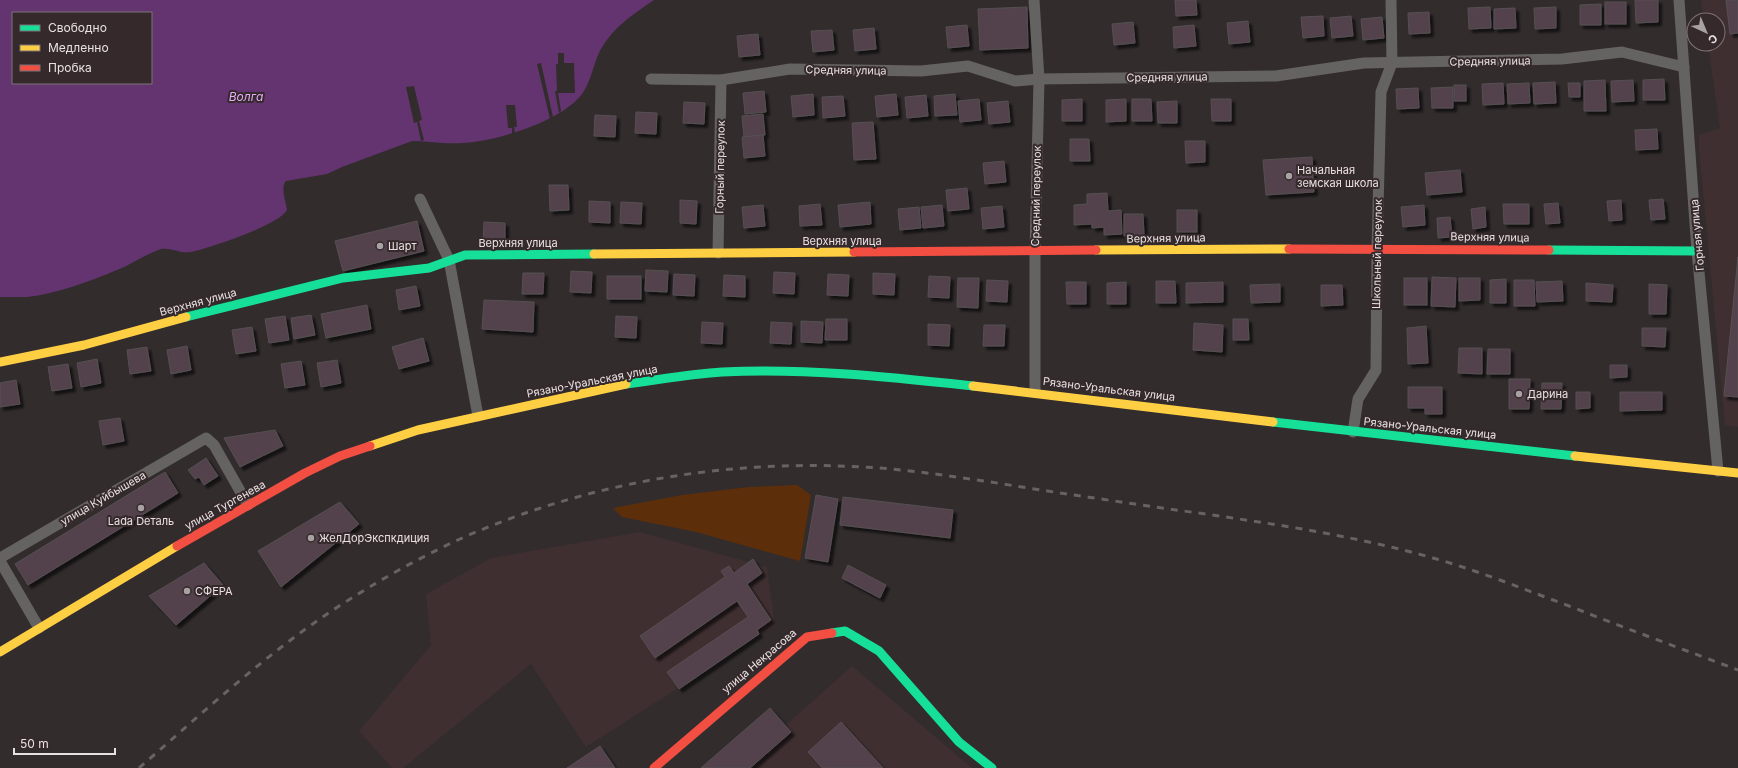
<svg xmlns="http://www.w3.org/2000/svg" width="1738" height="768" font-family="Inter,sans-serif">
<defs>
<filter id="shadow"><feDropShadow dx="3.5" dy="3.5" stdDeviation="1" flood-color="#0009"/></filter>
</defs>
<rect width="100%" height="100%" fill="#322c2d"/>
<!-- built -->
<g fill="#3f2f31">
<path d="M1701,0H1738V427L1725,425L1699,149V135L1720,128L1708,44H1718V20H1704Z"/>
<path d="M640,532L767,567L775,626L586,747L531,664L403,768H392L359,731L431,645L426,594L491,558Z"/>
<path d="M852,666L972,768H738Z"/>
</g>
<!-- green -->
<path fill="#5c2f0a" d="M797,485L811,495L800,561L696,532L622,517L613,508L682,495L749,487Z"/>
<!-- water -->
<path fill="#633470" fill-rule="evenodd" d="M0,0H654C631,16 611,28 598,55C593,67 590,83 582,94C572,107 554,117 540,123C509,136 476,145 442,143C432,142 422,141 412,141L342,167L327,174L286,181C280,187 286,201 287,210C279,225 210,248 191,252C181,254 171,247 161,249C146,254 132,264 117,270C91,281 56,294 27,297C18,297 9,297 0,297ZM13,13H151V83H13Z"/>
<!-- pier -->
<g fill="#322c2d">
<path d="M558,53H564V63H574L575,93H558L561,111L559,113L555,91H557L556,64H558Z"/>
<path d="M541,63L553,117L550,119L537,64Z"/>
<path d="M414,86L422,120L419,121L424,140L421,141L417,122L414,123L406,87Z"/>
<path d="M506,105H515L517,127H514L515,133L512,134V128H508Z"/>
</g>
<!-- building -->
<g fill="#53434c" stroke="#555052" filter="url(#shadow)">
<path d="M1175,0H1196L1197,15L1176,16Z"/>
<path d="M1635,0H1658V22L1636,23Z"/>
<path d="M1726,0H1738V33L1730,34Z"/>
<rect x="1605" y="2" width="21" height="22"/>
<path d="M1601,4V25H1580V5Z"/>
<path d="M1027,7L1028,48L980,50L978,9Z"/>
<path d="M1490,7L1491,28L1469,29L1468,8Z"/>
<path d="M1556,7V28L1535,29L1534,8Z"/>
<path d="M1515,8L1516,28L1494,29V9Z"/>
<path d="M1429,12L1430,33L1409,34L1408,13Z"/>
<path d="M1323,16L1324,36L1303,38L1301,17Z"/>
<path d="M1351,16L1353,36L1332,38L1330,18Z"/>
<path d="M1382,17L1384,38L1363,40L1361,19Z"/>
<path d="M1248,21L1250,42L1229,44L1227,23Z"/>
<path d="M1133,22L1135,43L1114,45L1112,24Z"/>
<path d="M967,25L969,46L948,48L946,27Z"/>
<path d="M1194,25L1196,46L1174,48L1173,27Z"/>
<path d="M874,28L876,49L855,51L853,30Z"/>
<path d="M832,30L834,50L813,52L811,31Z"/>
<path d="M758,34L760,55L739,57L737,36Z"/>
<path d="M1664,79L1665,100H1643V80Z"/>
<path d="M1605,80L1606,111H1584V81Z"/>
<path d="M1633,80L1634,101L1612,102L1611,81Z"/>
<path d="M1555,82L1556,103L1534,104L1533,83Z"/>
<path d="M1503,83L1504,104L1483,105L1482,84Z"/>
<path d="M1529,83L1530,103L1508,104L1507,84Z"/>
<path d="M1568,83H1580V97H1569Z"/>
<rect x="1454" y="85" width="12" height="16"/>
<path d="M1453,87V108H1432L1431,88Z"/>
<path d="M1418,88L1419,108L1397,109L1396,89Z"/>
<path d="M764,91L766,112L745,114L743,93Z"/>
<path d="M813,94L814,115L793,117L791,96Z"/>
<path d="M896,94L898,115L877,117L875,96Z"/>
<path d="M955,94L957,115L935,116L934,96Z"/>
<path d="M926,95L928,116L907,118L905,97Z"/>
<path d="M843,96L845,116L823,118L822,97Z"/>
<path d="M979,99L981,120L960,122L958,101Z"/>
<path d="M1082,99V121H1062V100Z"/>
<path d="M1126,99V121L1106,122V100Z"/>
<path d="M1132,99H1151L1152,121H1132Z"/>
<path d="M1211,99H1231V121H1212Z"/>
<path d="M1008,101L1010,122L989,124L987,103Z"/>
<path d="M1177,101V123H1158L1157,102Z"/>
<path d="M684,102L705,103L704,124L683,123Z"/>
<path d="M636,112L657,113L656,134L635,133Z"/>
<path d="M763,114L765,135L744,137L742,116Z"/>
<path d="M595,115L616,116L615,137L594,136Z"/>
<path d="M873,122L876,159L854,160L852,123Z"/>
<path d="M1657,129L1658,149L1636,150L1635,130Z"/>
<path d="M763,135L765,156L744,158L742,137Z"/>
<path d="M1070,139H1089L1090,161H1070Z"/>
<path d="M1185,141H1205V162L1186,163Z"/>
<path d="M1312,157L1314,192L1266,195L1263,160Z"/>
<path d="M1004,161L1006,182L985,184L983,163Z"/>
<path d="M1460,170L1462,192L1427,195L1425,173Z"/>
<path d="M549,185H568L569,210L550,211Z"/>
<path d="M967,188L969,209L948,211L946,190Z"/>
<path d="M1107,193L1108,211L1121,210L1122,234L1104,235V227L1092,228V224L1074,225V205L1087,204V194Z"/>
<path d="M1663,199L1665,219L1651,220L1649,200Z"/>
<path d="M680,200L697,201L696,224L680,223Z"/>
<path d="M1621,200L1622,220L1609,221L1607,201Z"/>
<path d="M589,201L610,202V223L589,222Z"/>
<path d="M621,202L642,203L641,224L620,223Z"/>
<path d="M870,202L871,224L840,227L838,205Z"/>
<path d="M1558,203L1560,223L1546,224L1544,204Z"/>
<path d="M820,204L822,225L800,226L799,206Z"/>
<path d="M1503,204H1529V224H1504Z"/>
<path d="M763,205L765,226L744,228L742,207Z"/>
<path d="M942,205L944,226L923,228L921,207Z"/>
<path d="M1424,205L1425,225L1403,227L1401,207Z"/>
<path d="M1002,206L1004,227L983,229L981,208Z"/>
<path d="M919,207L921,228L900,230L898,209Z"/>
<path d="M1485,207L1486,227L1473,229L1471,209Z"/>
<rect x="1177" y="210" width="20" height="22"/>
<path d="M1124,214H1143L1144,235L1124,236Z"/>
<path d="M1450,217L1452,237L1438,238L1437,218Z"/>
<path d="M417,221L424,251L343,271L335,241Z"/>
<path d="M484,222L505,223V244L483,243Z"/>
<path d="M1738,257V397L1724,396Z"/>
<path d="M646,270L668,271L667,292L645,291Z"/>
<path d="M571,271L592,272L591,293L570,292Z"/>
<path d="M774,272L795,273L794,294L773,293Z"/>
<path d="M523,273H544L543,294H522Z"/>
<path d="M873,273L895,274L894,295L873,294Z"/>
<path d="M674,274L695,275L694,296L673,295Z"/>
<path d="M828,274L849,275L848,296L827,295Z"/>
<path d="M724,275L745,276V297L723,296Z"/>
<rect x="607" y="276" width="34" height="23"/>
<path d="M929,276L950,277L949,298L928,297Z"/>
<path d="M1432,277L1456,278L1455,307L1431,306Z"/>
<path d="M958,278H979L978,308L957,307Z"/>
<rect x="1404" y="278" width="23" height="27"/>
<path d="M1459,278H1480V300L1459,301Z"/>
<path d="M1506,279V303H1490V280Z"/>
<path d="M987,280L1008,281L1007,302L986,301Z"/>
<path d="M1514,280H1534L1535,306H1514Z"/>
<path d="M1156,281H1175L1176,303H1156Z"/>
<path d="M1562,281L1563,301L1537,302L1536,282Z"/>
<path d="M1066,282H1086V304H1067Z"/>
<path d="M1126,282V304H1107V283Z"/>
<path d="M1223,282V302L1186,303V283Z"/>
<path d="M1586,283L1613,285L1612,302L1586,301Z"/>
<path d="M1280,284V302L1251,303L1250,285Z"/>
<path d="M1649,284L1667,285L1666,314H1649Z"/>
<path d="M1321,285H1342L1343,305L1321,306Z"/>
<path d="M416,286L420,306L399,310L396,290Z"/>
<path d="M484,300L534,302L533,332L482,329Z"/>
<path d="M367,305L371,329L326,338L321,314Z"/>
<path d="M311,315L315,335L294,339L291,318Z"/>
<path d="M285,316L289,340L269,343L265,319Z"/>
<path d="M616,316L637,317L636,338L615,337Z"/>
<path d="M826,319H847V340H825Z"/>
<path d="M1233,319H1248L1249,340H1233Z"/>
<path d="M801,321L823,322L822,343L801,342Z"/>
<path d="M702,322L723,323L722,344L701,343Z"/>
<path d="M771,322L792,323L791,344L770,343Z"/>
<path d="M1194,323L1223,325L1222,352L1193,350Z"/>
<path d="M928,324L950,325L949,346L928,345Z"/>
<path d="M984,325H1005L1004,346H983Z"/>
<path d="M1426,326L1428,363L1408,364L1407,328Z"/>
<path d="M252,327L256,351L236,354L232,330Z"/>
<path d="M1642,328H1666L1665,347L1642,346Z"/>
<path d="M423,338L429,361L399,369L392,347Z"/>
<path d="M187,346L191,370L171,374L167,350Z"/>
<path d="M147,347L151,371L130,374L127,350Z"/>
<path d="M1459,348H1482V374L1458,373Z"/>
<path d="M1488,349H1510V374H1487Z"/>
<path d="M97,359L101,383L81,387L77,363Z"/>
<path d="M337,360L341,383L321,387L317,363Z"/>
<path d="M301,361L305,385L285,388L281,364Z"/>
<path d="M68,364L72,388L52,391L48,367Z"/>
<path d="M1610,365H1627V377L1610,378Z"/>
<path d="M1509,379H1530L1529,409H1509Z"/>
<path d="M16,380L20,404L0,407V383Z"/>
<path d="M1542,383H1562L1561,409H1541Z"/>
<path d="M1408,387H1442V414H1425V408H1408Z"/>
<path d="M1576,392H1590V408L1576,409Z"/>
<path d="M1620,392H1662V410L1620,411Z"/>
<path d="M120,418L124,441L103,445L99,421Z"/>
<path d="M275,430L283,446L240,467L224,438Z"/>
<path d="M206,458L218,476L204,485L199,477L195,479L188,470Z"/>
<path d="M165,472L178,493L28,585L15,564Z"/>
<path d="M816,495L838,499L828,562L805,558Z"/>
<path d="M843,497L953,510L950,538L840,525Z"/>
<path d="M340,502L359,524L281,587L258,551Z"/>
<path d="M753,559L762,573L747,584L771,620L757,630L759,634L679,689L667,672L748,617L737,601L655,658L640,636L725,577L721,571L729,566L734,573Z"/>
<path d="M204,563L223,585L176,625L149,596Z"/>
<path d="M848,565L886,585L880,598L842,578Z"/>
<path d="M770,708L791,732L750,768H701Z"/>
<path d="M841,722L883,768H822L808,752Z"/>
<path d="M600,746L615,768H567Z"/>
</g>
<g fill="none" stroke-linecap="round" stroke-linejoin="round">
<!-- street -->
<g stroke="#656262" stroke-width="11">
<path d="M1034,0L1039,79L1035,251V392"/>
<path d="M1679,0L1697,251L1718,471"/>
<path d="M651,79L721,80L790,69L921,71L968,66L1015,81L1039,79L1276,76L1364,63L1562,59L1622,52L1684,67"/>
<path d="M420,199L449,260L478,416"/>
<path d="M718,253L721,80"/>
<path d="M1353,432L1358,399L1376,370L1377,248L1381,92L1392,63L1391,0"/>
<path d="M0,558L206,438L214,445L248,505"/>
<path d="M0,561L39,628"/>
</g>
<!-- fast -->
<g stroke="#16e098" stroke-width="9">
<path d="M1549,250L1697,251"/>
<path d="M186,317L343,278L429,268L465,255L594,254"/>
<path d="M626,384C658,380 690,374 722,372C806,368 889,377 973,386"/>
<path d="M1273,422L1575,456"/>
<path d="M832,633L845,631L879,651L959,742L992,768"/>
</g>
<!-- slow -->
<g stroke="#ffcf43" stroke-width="9">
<path d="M1096,250L1289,249"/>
<path d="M594,254L854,252"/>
<path d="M0,362L84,345L186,317"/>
<path d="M973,386L1273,422"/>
<path d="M370,446L418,430L626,384"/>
<path d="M1575,456L1738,473"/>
<path d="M0,652L177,546"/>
</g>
<!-- jam -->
<g stroke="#f24e42" stroke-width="9">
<path d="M1289,249L1549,250"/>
<path d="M854,252L1096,250"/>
<path d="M177,546L305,473L340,456L370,446"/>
<path d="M654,768L807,637L832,633"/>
</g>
<!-- rail -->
<path stroke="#676363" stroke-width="3" stroke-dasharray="7 7" stroke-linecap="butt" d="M139,768C206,710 272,648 347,601C383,578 421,557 460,539C585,483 726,459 863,467C906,469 948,476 991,482C1039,490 1087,497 1135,504C1237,519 1341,531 1440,560C1484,573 1526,590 1569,606C1625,628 1682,649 1738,670"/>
</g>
<!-- markers -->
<g fill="#a8a2a3" stroke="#35292c" stroke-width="1.5">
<circle cx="1289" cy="176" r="4"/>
<circle cx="380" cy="246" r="4"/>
<circle cx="1519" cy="394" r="4"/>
<circle cx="141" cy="508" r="4"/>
<circle cx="311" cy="538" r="4"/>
<circle cx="187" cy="591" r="4"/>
</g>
<g text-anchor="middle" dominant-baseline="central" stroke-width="4" stroke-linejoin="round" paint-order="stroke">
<!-- street labels -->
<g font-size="11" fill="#e8e1e2" stroke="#35292c">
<text transform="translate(1490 61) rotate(-1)">Средняя улица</text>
<text transform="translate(846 70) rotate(1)">Средняя улица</text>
<text transform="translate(1167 77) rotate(-1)">Средняя улица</text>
<text transform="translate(720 167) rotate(-89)">Горный переулок</text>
<text transform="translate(1036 196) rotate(-89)">Средний переулок</text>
<text transform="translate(1697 235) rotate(-95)">Горная улица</text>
<text transform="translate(1490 237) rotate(1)">Верхняя улица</text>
<text transform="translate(1166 238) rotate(-1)">Верхняя улица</text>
<text x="842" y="241">Верхняя улица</text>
<text x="518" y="243">Верхняя улица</text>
<text transform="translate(1377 254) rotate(-89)">Школьный переулок</text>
<text transform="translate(198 302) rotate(-15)">Верхняя улица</text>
<text transform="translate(592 381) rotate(-11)">Рязано-Уральская улица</text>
<text transform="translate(1109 389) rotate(7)">Рязано-Уральская улица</text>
<text transform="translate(1430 428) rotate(6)">Рязано-Уральская улица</text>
<text transform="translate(103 498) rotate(-30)">улица Куйбышева</text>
<text transform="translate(225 505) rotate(-29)">улица Тургенева</text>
<text transform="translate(759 661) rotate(-40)">улица Некрасова</text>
</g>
<!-- poi labels -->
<g font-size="11" fill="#e8e1e2" stroke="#35292c" text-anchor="start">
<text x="1297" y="170">Начальная<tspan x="1297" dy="13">земская школа</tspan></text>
<text x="388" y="246">Шарт</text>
<text x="1527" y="394">Дарина</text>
<text x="141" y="521" text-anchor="middle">Lada Dеталь</text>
<text x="319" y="538">ЖелДорЭкспкдиция</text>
<text x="195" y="591">СФЕРА</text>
</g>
<!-- water labels -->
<g font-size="12" font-style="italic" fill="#e6adf8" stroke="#35292c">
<text x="246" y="96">Волга</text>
</g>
</g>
<!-- legend -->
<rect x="12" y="12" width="140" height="72" fill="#35292c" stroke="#7d7375"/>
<rect x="20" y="25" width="20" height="6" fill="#16e098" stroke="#7d7375"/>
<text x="48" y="32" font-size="12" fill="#e8e1e2">Свободно</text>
<rect x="20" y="45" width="20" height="6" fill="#ffcf43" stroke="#7d7375"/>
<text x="48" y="52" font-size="12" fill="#e8e1e2">Медленно</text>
<rect x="20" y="65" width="20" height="6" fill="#f24e42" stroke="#7d7375"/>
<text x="48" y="72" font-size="12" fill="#e8e1e2">Пробка</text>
<!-- north arrow -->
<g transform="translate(1706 32) rotate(136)"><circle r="19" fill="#35292c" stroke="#7d7375"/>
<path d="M0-3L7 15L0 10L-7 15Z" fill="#a8a2a3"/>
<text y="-6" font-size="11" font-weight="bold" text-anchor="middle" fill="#e8e1e2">С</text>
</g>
<!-- scale -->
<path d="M14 748v6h101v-6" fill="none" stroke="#e8e1e2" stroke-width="2"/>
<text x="20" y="748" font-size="12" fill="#e8e1e2" stroke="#35292c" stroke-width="3" paint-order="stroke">50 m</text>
</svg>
